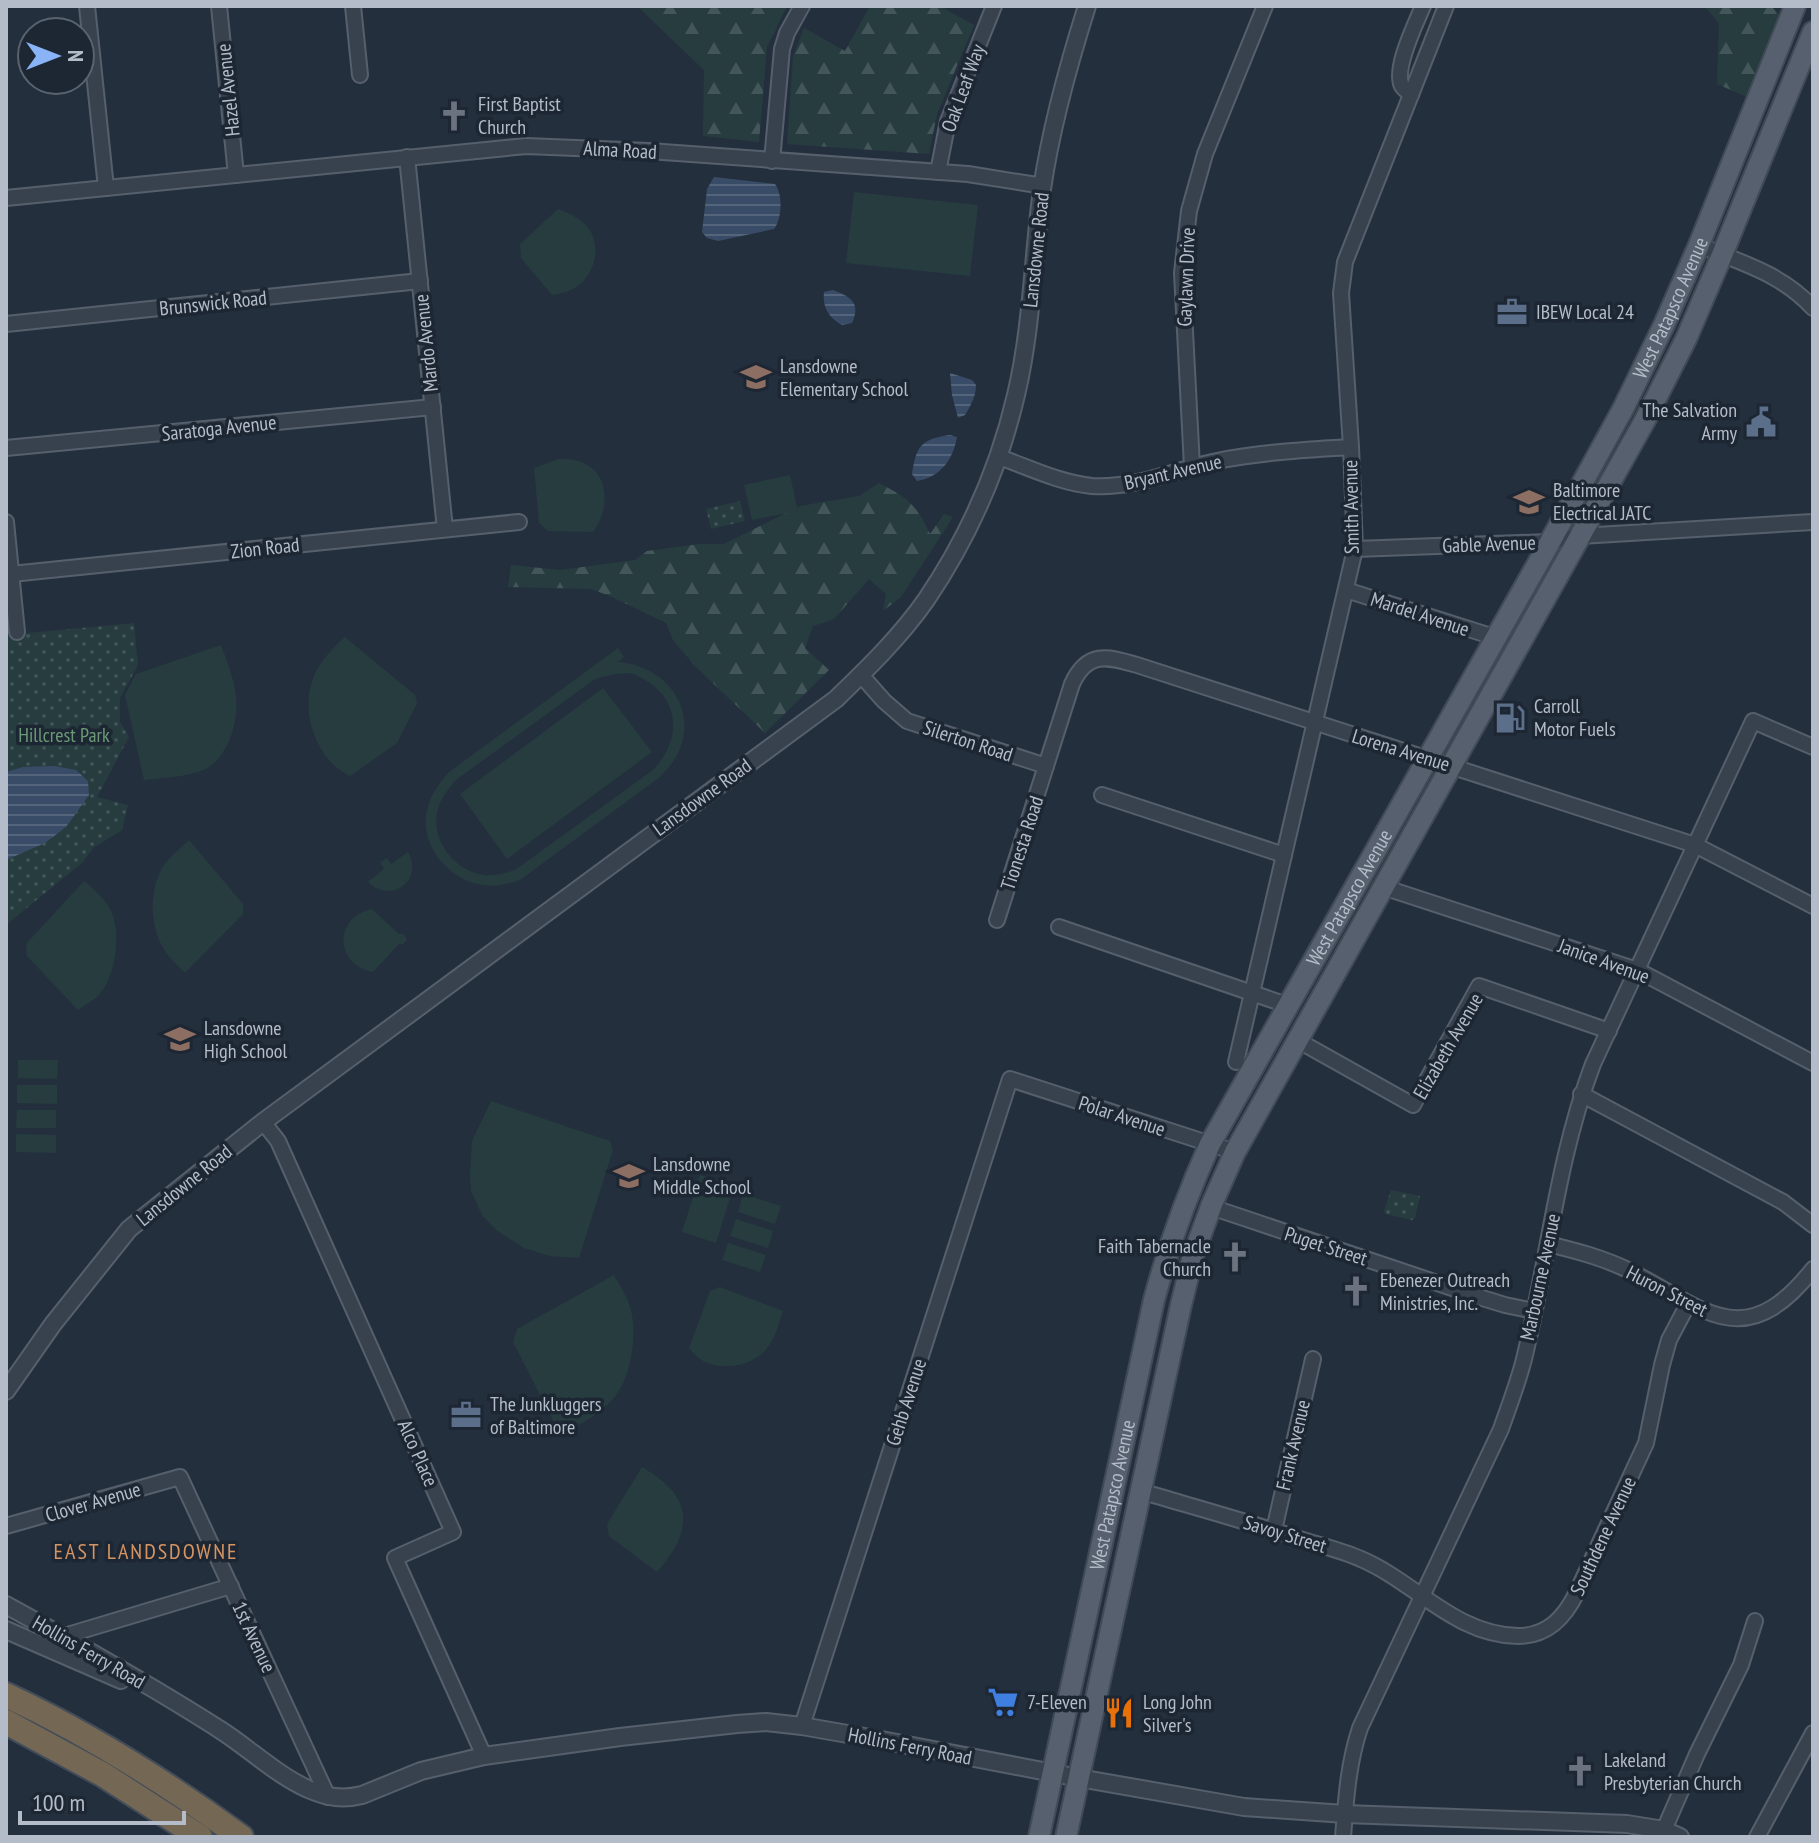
<svg xmlns="http://www.w3.org/2000/svg" width="1819" height="1843" font-family="'PT Sans Narrow',sans-serif">
<defs>
<pattern id="forest-firs" width="22" height="20" patternUnits="userSpaceOnUse" patternTransform="scale(2)"><rect width="22" height="20" fill="#263c3f"/><path d="M5 1l3.5 6h-7zM16 11l3.5 6h-7z" fill="#435659"/></pattern>
<pattern id="park-dots" width="8" height="8" patternUnits="userSpaceOnUse" patternTransform="scale(2)"><rect width="8" height="8" fill="#263c3f"/><path d="M2 2h.1M6 6h.1" fill="none" stroke="#435659" stroke-width="1.8" stroke-linecap="round"/></pattern>
<pattern id="water-rules" width="6" height="5" patternUnits="userSpaceOnUse" patternTransform="scale(2)"><rect width="6" height="5" fill="#394c67"/><path d="M0 2.5h6" fill="none" stroke="#53647b"/></pattern>
</defs>
<rect width="100%" height="100%" fill="#242f3e"/>
<!-- forest -->
<g fill="url(#forest-firs)">
<path d="M637,6H783L786,8L767,47L759,142L703,136L704,70Z"/>
<path d="M870,6H939L974,25L937,114L929,154L787,144L793,56L804,28L845,51Z"/>
<path d="M1704,6H1771L1780,15L1747,97L1717,84L1719,23Z"/>
<path d="M879,483C908,498 916,504 930,534L944,514L953,517L901,597L883,611L886,594L869,579L834,619L813,626L805,648L829,670L765,733L695,666L673,640L666,623L612,597L591,589L508,587L511,565L560,570L635,560L647,551L699,544H724L800,506L859,496Z"/>
</g>
<!-- park -->
<g fill="url(#park-dots)">
<path d="M740,501L745,521L711,529L706,509Z"/>
<path d="M134,623L138,665L120,698V722L129,737L97,797L128,805L122,830L93,848L83,862L6,925V635Z"/>
<path d="M1391,1190L1420,1196L1415,1218L1412,1220L1385,1214L1384,1211Z"/>
</g>
<!-- garden -->
<g fill="#263c3f" fill-rule="evenodd">
<path d="M854,192L978,205L970,276L846,263Z"/>
<path d="M558,209C568,213 578,217 586,225C604,245 595,279 571,290C565,293 558,294 552,295L521,258L520,244Z"/>
<path d="M558,459C567,459 576,459 584,463C611,476 609,511 593,532L548,531L539,523L534,468Z"/>
<path d="M790,475L798,511L752,520L744,485Z"/>
<path d="M345,637L415,695L417,703L397,743L350,776C320,762 303,722 310,689C314,668 330,650 345,637Z"/>
<path d="M221,645C234,680 244,704 229,741C224,752 217,763 206,769C187,777 165,778 144,780L125,695L136,674Z"/>
<path d="M618,648L624,657L618,662C660,665 696,701 681,746C677,758 669,768 660,777L520,880C508,884 496,887 483,885C446,880 415,840 429,803C433,791 441,781 449,772ZM631,673C677,691 687,733 653,770L515,870C505,873 495,876 484,875C453,871 428,837 439,806C443,795 449,788 456,780L595,679L615,674Z"/>
<path d="M603,688L652,752L507,859L460,794Z"/>
<path d="M189,840L243,904V914L185,973C180,967 172,961 167,954C150,930 148,894 162,868C169,857 180,849 189,840Z"/>
<path d="M408,852C424,880 392,905 368,882L384,869L380,862L387,858L391,864Z"/>
<path d="M84,881C94,889 104,898 110,909C122,931 116,977 99,995C93,1001 84,1005 78,1010L27,956L26,944Z"/>
<path d="M372,909L399,934H404L407,940L403,944H399L373,972C335,965 333,917 372,909Z"/>
<path d="M18,1060H58L57,1079L18,1078Z"/>
<path d="M17,1085H57V1104L17,1103Z"/>
<path d="M491,1101L610,1141L613,1150L579,1258L550,1256L524,1248L496,1230L482,1215L471,1191L470,1173L472,1141Z"/>
<path d="M17,1110H56V1128H16Z"/>
<path d="M16,1134L56,1135V1153L16,1152Z"/>
<path d="M700,1175L734,1185L716,1243L682,1232Z"/>
<path d="M743,1194L781,1206L775,1224L738,1212Z"/>
<path d="M736,1219L773,1231L768,1248L730,1236Z"/>
<path d="M728,1243L766,1255L760,1272L722,1260Z"/>
<path d="M614,1275C621,1287 630,1301 632,1315C636,1342 631,1378 613,1399C598,1415 580,1425 560,1434L513,1342L517,1329Z"/>
<path d="M720,1287L783,1311C779,1322 776,1337 768,1347C755,1365 723,1372 703,1361C698,1358 693,1353 689,1348L710,1291Z"/>
<path d="M642,1467C693,1496 695,1529 657,1572L609,1536L607,1524Z"/>
</g>
<!-- water -->
<g fill="url(#water-rules)">
<path d="M714,177L775,184C783,195 782,218 774,229L718,241L707,238L702,232L707,189Z"/>
<path d="M833,290C851,297 861,303 852,323L842,325C829,318 822,307 824,292Z"/>
<path d="M950,373L972,380L976,385C976,396 971,405 965,415L958,418L952,395Z"/>
<path d="M950,435L957,437C953,460 940,477 917,481L912,474C916,446 921,439 950,435Z"/>
<path d="M54,766L76,770L88,781L89,795L66,827L45,843L6,860V772L23,767Z"/>
</g>
<g fill="none" stroke-linecap="round" stroke-linejoin="round">
<!-- minor casing -->
<g stroke="#565f6c" stroke-width="18">
<g id="minor">
<path d="M87,6L106,188"/>
<path d="M219,6L236,175"/>
<path d="M353,6L360,75"/>
<path d="M1411,95C1409,93 1403,88 1402,86C1393,69 1416,23 1423,6"/>
<path d="M407,157L445,529"/>
<path d="M772,161L782,49L787,33L802,6"/>
<path d="M938,172L948,121L994,6"/>
<path d="M6,198L526,146L649,151L968,174L1043,186"/>
<path d="M1699,245C1741,263 1781,273 1813,308"/>
<path d="M6,324L420,281"/>
<path d="M6,448L433,407"/>
<path d="M999,457C1028,467 1060,483 1092,486C1135,489 1176,469 1217,461C1261,452 1306,450 1351,447"/>
<path d="M1192,467L1182,273L1189,211L1205,154L1265,6"/>
<path d="M6,522L17,632"/>
<path d="M1355,549L1550,542L1580,536L1813,522"/>
<path d="M11,574L519,522"/>
<path d="M1346,590L1494,637"/>
<path d="M861,675L884,701L907,721L1046,766"/>
<path d="M1102,795L1284,855"/>
<path d="M1383,887L1637,970L1813,1063"/>
<path d="M997,920L1072,684C1087,651 1107,656 1137,665L1695,845L1813,906"/>
<path d="M1059,927L1287,1005"/>
<path d="M1297,1040L1413,1105L1479,986L1609,1031"/>
<path d="M1236,1062L1355,549L1351,447L1341,293L1345,262L1446,6"/>
<path d="M1581,1094L1783,1202L1813,1225"/>
<path d="M263,1122L278,1141L453,1532L395,1558L484,1756"/>
<path d="M1212,1204L1220,1210L1479,1297L1505,1305L1534,1311"/>
<path d="M1548,1244C1577,1251 1604,1258 1630,1271C1706,1310 1745,1355 1813,1269"/>
<path d="M1140,1491C1194,1507 1249,1522 1303,1540C1323,1546 1343,1551 1361,1559C1415,1582 1455,1635 1518,1636C1548,1636 1565,1617 1577,1592L1646,1443L1662,1365L1669,1340L1688,1304"/>
<path d="M6,1526L180,1477L328,1797"/>
<path d="M1274,1530L1313,1359"/>
<path d="M64,1636L231,1586"/>
<path d="M802,1726L1010,1079L1235,1152"/>
<path d="M1664,1830L1697,1754L1741,1665L1755,1621"/>
<path d="M1343,1837C1346,1800 1348,1764 1360,1728L1501,1429C1509,1406 1518,1383 1524,1359C1548,1261 1557,1159 1593,1064L1753,721L1813,747"/>
<path d="M1757,1837L1813,1733"/>
</g>
</g>
<!-- tertiary casing -->
<g stroke="#565f6c" stroke-width="20">
<g id="tertiary">
<path d="M6,1391L53,1324L129,1229L263,1122L836,699C868,668 900,637 926,600C968,538 999,468 1016,395C1032,328 1033,257 1042,189C1051,127 1068,66 1087,6"/>
<path d="M6,1605C79,1645 152,1686 222,1731C251,1750 277,1775 308,1789C326,1797 342,1800 362,1795L421,1771L484,1756L620,1737L737,1724L766,1722L802,1726L876,1739L1079,1778L1244,1807L1345,1814L1627,1824L1664,1830L1680,1837"/>
<path d="M6,1630L121,1680"/>
</g>
</g>
<!-- primary casing -->
<g stroke="#414a57" stroke-width="24">
<g id="primary">
<path id="s1" d="M1039,1837L1154,1300C1169,1244 1186,1197 1210,1144L1550,542L1623,409L1664,325L1699,245L1795,6"/>
<path d="M1066,1837L1181,1305L1193,1256L1212,1204L1235,1152L1644,422L1686,339L1722,255L1813,32"/>
</g>
</g>
<!-- motorway casing -->
<g stroke="#434c59" stroke-width="28">
<g id="motorway">
<path d="M6,1695C89,1734 167,1783 241,1837"/>
<path d="M6,1722L102,1774L200,1837"/>
</g>
</g>
<!-- minor -->
<use href="#minor" stroke="#38414e" stroke-width="14"/>
<!-- tertiary -->
<use href="#tertiary" stroke="#38414e" stroke-width="16"/>
<!-- primary -->
<use href="#primary" stroke="#56606e" stroke-width="20"/>
<!-- motorway -->
<use href="#motorway" stroke="#746855" stroke-width="24"/>
</g>
<!-- icons -->
<defs>
<g id="church-bare" transform="scale(2.4)"><path d="M-1.2-6h2.4v3.5h3.3v2.4h-3.3V6h-2.4V-.1h-3.3v-2.4h3.3Z" fill="#6b7280" stroke="#1d2633" stroke-width="2.5" paint-order="stroke"/></g>
<g id="office-bare" transform="scale(2.4)"><path d="M-6-3h4V-5.5h4V-3h4V5H-6ZM-1-4.5V-3h2v-1.5ZM-6 0V1H6V0Z" fill="#5c6f8a" stroke="#1d2633" stroke-width="2.5" paint-order="stroke"/></g>
<g id="school-bare" transform="scale(2.4)"><path d="M0-5L7-2L0 1L-7-2ZM-4 1L0 2.5L4 1V4Q0 6-4 4Z" fill="#8d6e63" stroke="#1d2633" stroke-width="2.5" paint-order="stroke"/></g>
<g id="civic-bare" transform="scale(2.4)"><path d="M-.6-6.5H3V-4.5H.6V-3L4-1V1h2V6H-6V1h2V-1L-.6-3ZM-1.2 2.5V6h2.4V2.5Z" fill="#5c6f8a" stroke="#1d2633" stroke-width="2.5" paint-order="stroke"/></g>
<g id="fuel-bare" transform="scale(2.4)"><path d="M-5.5-6h7V0h2V4h1.3V-2.5L3-4.5l.8-.8L6-3V5H2.5V1h-1V6h-7ZM-4.2-4.7v3.2H.2V-4.7Z" fill="#5c6f8a" stroke="#1d2633" stroke-width="2.5" paint-order="stroke"/></g>
<g id="supermarket-bare" transform="scale(2.4)"><path d="M-6-5.5h2.5l.6 2H6L4.5 2H-2.5L-4.4-4H-6ZM-1.5 3.2a1.3 1.3 0 1 0 .1 0ZM3 3.2a1.3 1.3 0 1 0 .1 0Z" fill="#3f7fe0" stroke="#1d2633" stroke-width="2.5" paint-order="stroke"/></g>
<g id="restaurant-bare" transform="scale(2.4)"><path d="M-5-6h1v4h1v-4h1v4h1v-4h1v5L-1.5 .5V6h-2V.5L-5-1ZM5-6V6H3V1.5H1.5Q1.5-4 5-6Z" fill="#e8710a" stroke="#1d2633" stroke-width="2.5" paint-order="stroke"/></g>
</defs>
<g fill-rule="evenodd">
<use href="#church-bare" x="454" y="116"/>
<use href="#office-bare" x="1512" y="312"/>
<use href="#school-bare" x="756" y="377"/>
<use href="#civic-bare" x="1761" y="422"/>
<use href="#school-bare" x="1529" y="502"/>
<use href="#fuel-bare" x="1510" y="718"/>
<use href="#school-bare" x="180" y="1039"/>
<use href="#school-bare" x="629" y="1176"/>
<use href="#church-bare" x="1235" y="1257"/>
<use href="#church-bare" x="1356" y="1291"/>
<use href="#office-bare" x="466" y="1415"/>
<use href="#supermarket-bare" x="1003" y="1702"/>
<use href="#restaurant-bare" x="1119" y="1713"/>
<use href="#church-bare" x="1580" y="1771"/>
</g>
<g text-anchor="middle" dominant-baseline="central" stroke-width="7" stroke-linejoin="round" paint-order="stroke">
<!-- street labels -->
<g font-size="20" fill="#b4bcc9" stroke="#1d2633">
<text transform="translate(963 88) rotate(-70)">Oak Leaf Way</text>
<text transform="translate(228 90) rotate(-96)">Hazel Avenue</text>
<text transform="translate(620 150) rotate(3)">Alma Road</text>
<text transform="translate(1036 250) rotate(-84)">Lansdowne Road</text>
<text transform="translate(1186 277) rotate(-88)">Gaylawn Drive</text>
<text transform="translate(213 303) rotate(-6)">Brunswick Road</text>
<text stroke="none"><textPath href="#s1" startOffset="1670">West Patapsco Avenue</textPath></text>
<text transform="translate(426 343) rotate(-96)">Mardo Avenue</text>
<text transform="translate(219 428) rotate(-6)">Saratoga Avenue</text>
<text transform="translate(1173 472) rotate(-13)">Bryant Avenue</text>
<text transform="translate(1351 507) rotate(-91)">Smith Avenue</text>
<text transform="translate(1489 544) rotate(-2)">Gable Avenue</text>
<text transform="translate(265 548) rotate(-6)">Zion Road</text>
<text transform="translate(1420 614) rotate(18)">Mardel Avenue</text>
<text transform="translate(968 741) rotate(18)">Silerton Road</text>
<text transform="translate(1401 750) rotate(17)">Lorena Avenue</text>
<text transform="translate(702 797) rotate(-36)">Lansdowne Road</text>
<text transform="translate(1022 843) rotate(-72)">Tionesta Road</text>
<text stroke="none"><textPath href="#s1" startOffset="998">West Patapsco Avenue</textPath></text>
<text transform="translate(1604 961) rotate(20)">Janice Avenue</text>
<text transform="translate(1448 1046) rotate(-60)">Elizabeth Avenue</text>
<text transform="translate(1122 1116) rotate(18)">Polar Avenue</text>
<text transform="translate(184 1185) rotate(-39)">Lansdowne Road</text>
<text transform="translate(1326 1246) rotate(18)">Puget Street</text>
<text transform="translate(1540 1277) rotate(-78)">Marbourne Avenue</text>
<text transform="translate(1667 1291) rotate(27)">Huron Street</text>
<text transform="translate(906 1402) rotate(-72)">Gehb Avenue</text>
<text transform="translate(1293 1445) rotate(-77)">Frank Avenue</text>
<text transform="translate(418 1453) rotate(66)">Alco Place</text>
<text stroke="none"><textPath href="#s1" startOffset="350">West Patapsco Avenue</textPath></text>
<text transform="translate(93 1502) rotate(-16)">Clover Avenue</text>
<text transform="translate(1285 1534) rotate(17)">Savoy Street</text>
<text transform="translate(1603 1536) rotate(-65)">Southdene Avenue</text>
<text transform="translate(254 1637) rotate(65)">1st Avenue</text>
<text transform="translate(89 1652) rotate(30)">Hollins Ferry Road</text>
<text transform="translate(910 1746) rotate(11)">Hollins Ferry Road</text>
</g>
<!-- poi labels -->
<g font-size="20" fill="#b4bcc9" stroke="#1d2633" text-anchor="start">
<text x="478" y="104">First Baptist<tspan x="478" dy="23">Church</tspan></text>
<text x="1536" y="312">IBEW Local 24</text>
<text x="780" y="366">Lansdowne<tspan x="780" dy="23">Elementary School</tspan></text>
<text x="1737" y="410" text-anchor="end">The Salvation<tspan x="1737" dy="23">Army</tspan></text>
<text x="1553" y="490">Baltimore<tspan x="1553" dy="23">Electrical JATC</tspan></text>
<text x="1534" y="706">Carroll<tspan x="1534" dy="23">Motor Fuels</tspan></text>
<text x="204" y="1028">Lansdowne<tspan x="204" dy="23">High School</tspan></text>
<text x="653" y="1164">Lansdowne<tspan x="653" dy="23">Middle School</tspan></text>
<text x="1211" y="1246" text-anchor="end">Faith Tabernacle<tspan x="1211" dy="23">Church</tspan></text>
<text x="1380" y="1280">Ebenezer Outreach<tspan x="1380" dy="23">Ministries, Inc.</tspan></text>
<text x="490" y="1404">The Junkluggers<tspan x="490" dy="23">of Baltimore</tspan></text>
<text x="1027" y="1702">7-Eleven</text>
<text x="1143" y="1702">Long John<tspan x="1143" dy="23">Silver's</tspan></text>
<text x="1604" y="1760">Lakeland<tspan x="1604" dy="23">Presbyterian Church</tspan></text>
</g>
<!-- park labels -->
<g font-size="20" fill="#6b9a76" stroke="#1d2633">
<text x="64" y="735">Hillcrest Park</text>
</g>
<!-- neighbourhood labels -->
<g font-size="22" letter-spacing="2" fill="#d59563" stroke="#1d2633">
<text x="146" y="1551">EAST LANDSDOWNE</text>
</g>
</g>
<!-- border -->
<rect width="1819" height="1843" fill="none" stroke="#b4bcc9" stroke-width="16"/>
<!-- north arrow -->
<g transform="translate(56 56) rotate(90)"><circle r="38" fill="#1d2633" stroke="#59626f" stroke-width="2"/>
<path d="M0-6L14 30L0 20L-14 30Z" fill="#8ab4f8"/>
<text y="-12" font-size="22" font-weight="bold" text-anchor="middle" fill="#b4bcc9">N</text>
</g>
<!-- scale -->
<path d="M20 1811v12h164v-12" fill="none" stroke="#b4bcc9" stroke-width="4"/>
<text x="32" y="1811" font-size="24" fill="#b4bcc9" stroke="#1d2633" stroke-width="6" paint-order="stroke">100 m</text>
</svg>
